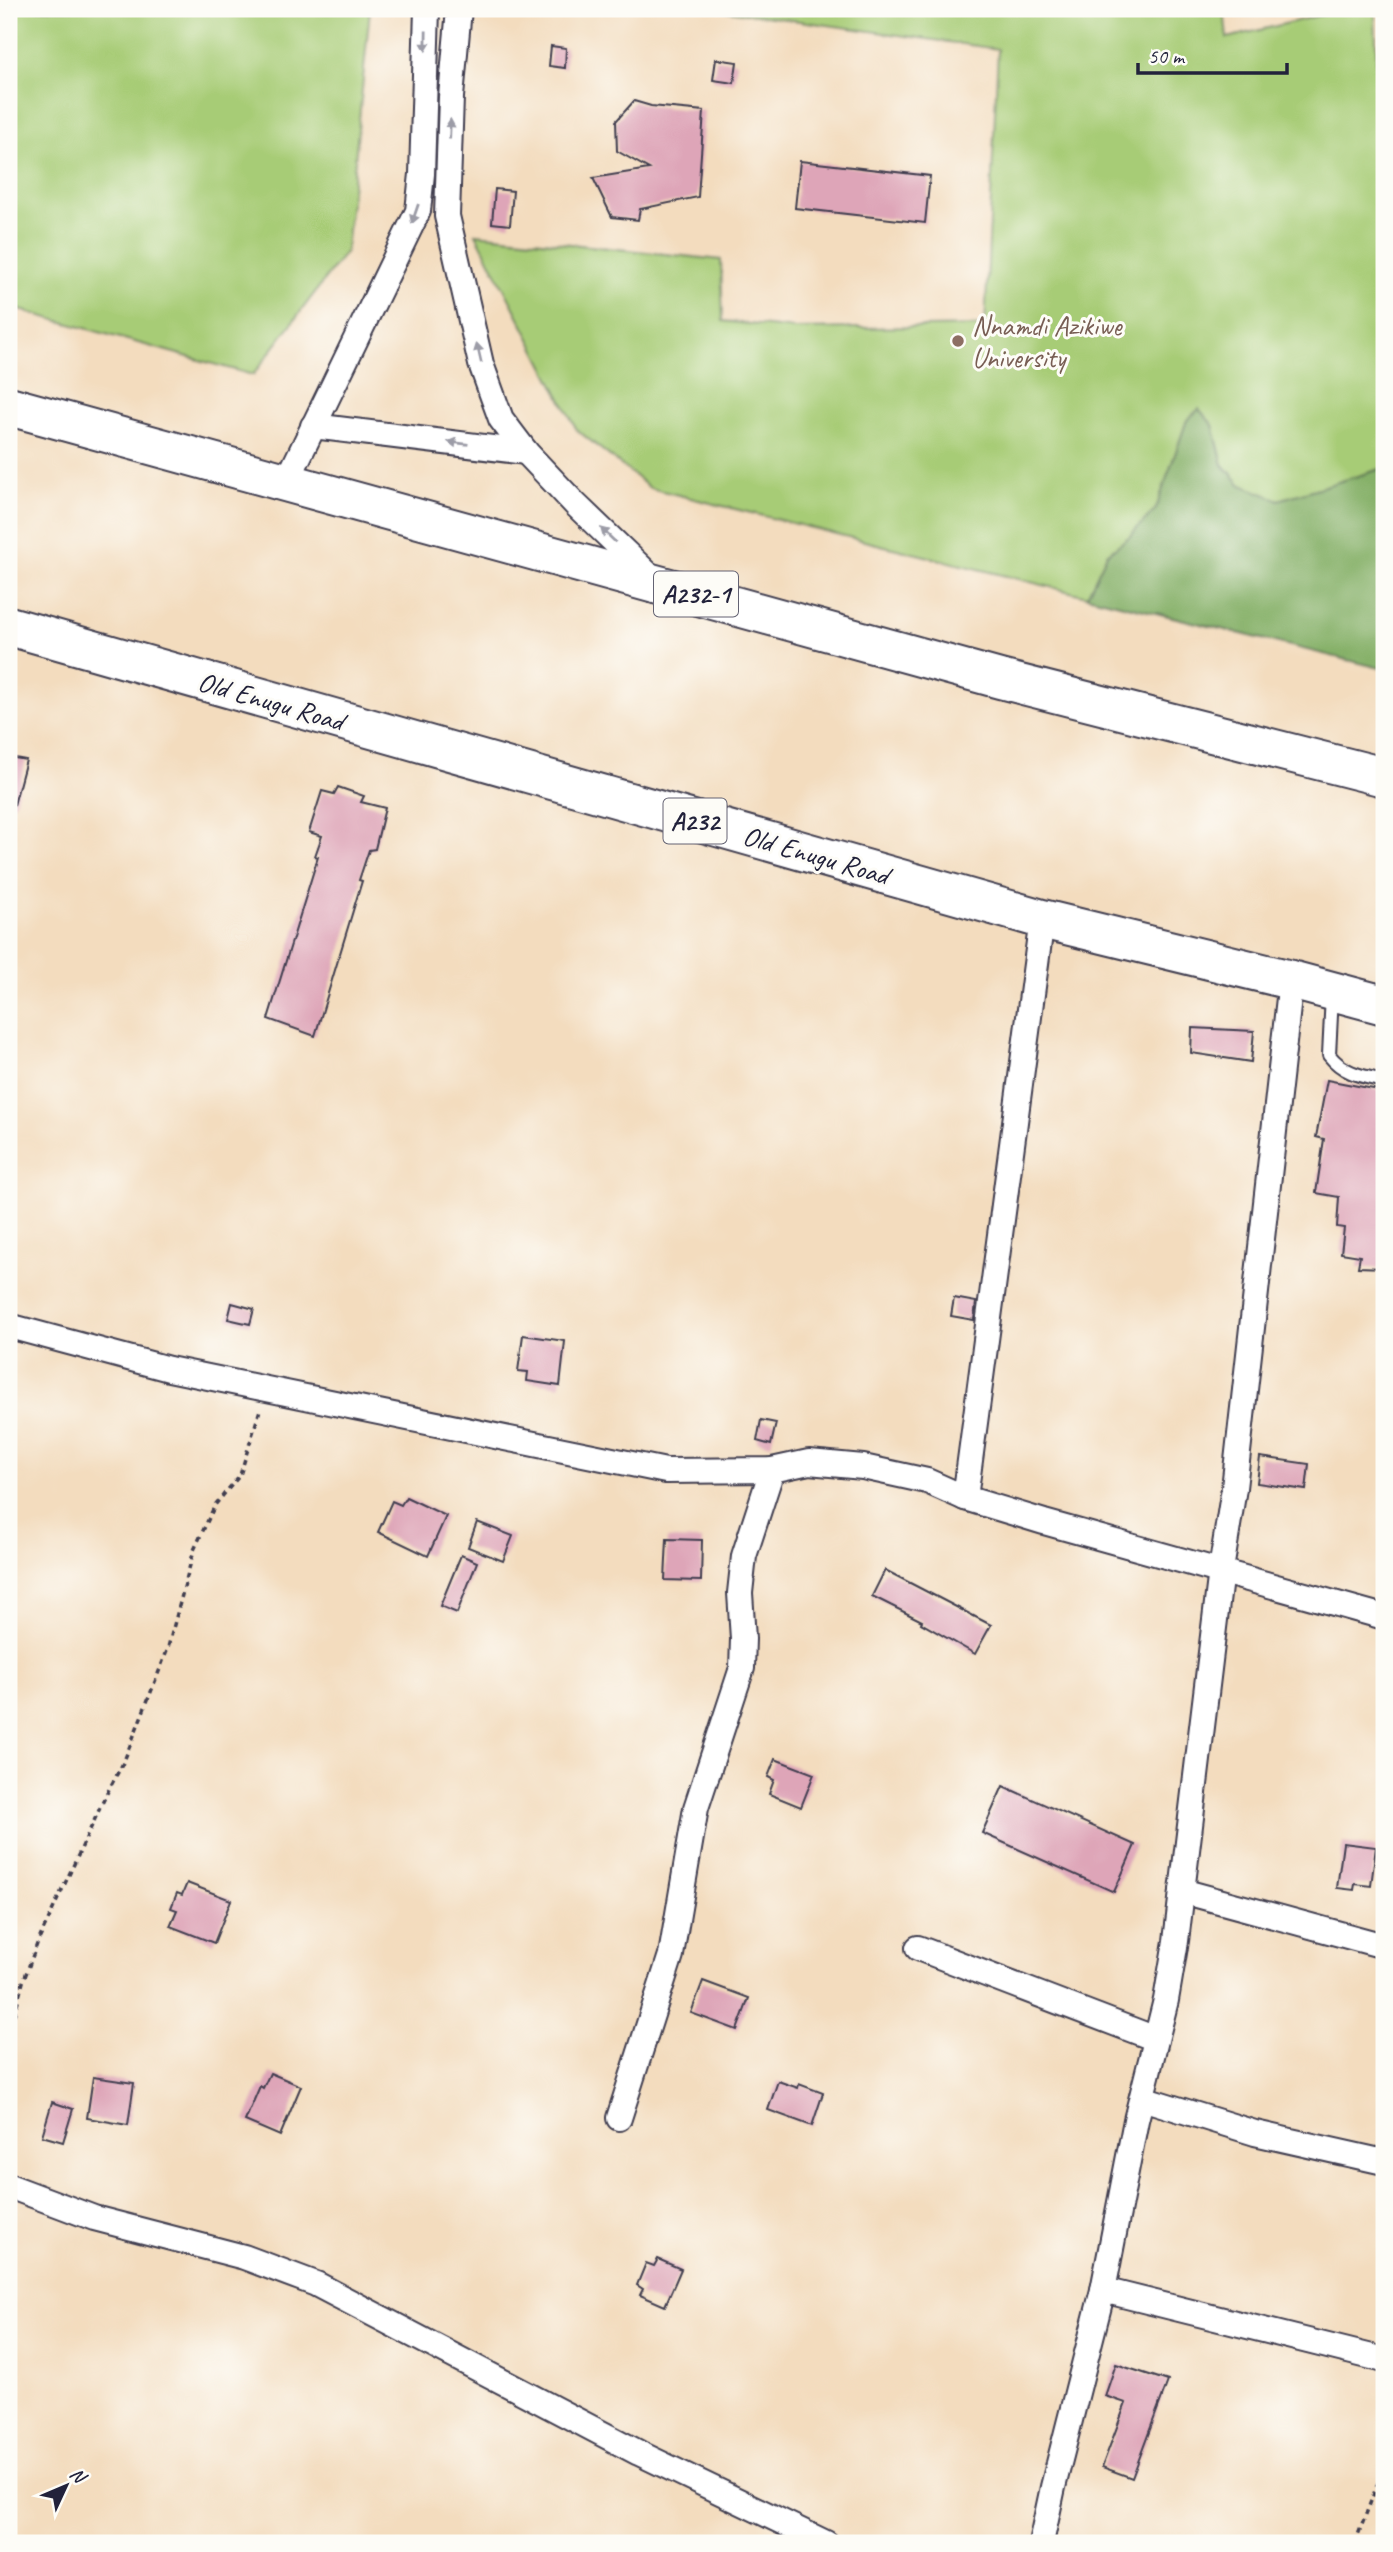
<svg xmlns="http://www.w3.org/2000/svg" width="1393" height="2552" font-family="Caveat,sans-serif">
<rect width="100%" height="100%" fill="#fdfcf7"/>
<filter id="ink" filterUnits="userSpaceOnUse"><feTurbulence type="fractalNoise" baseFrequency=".0143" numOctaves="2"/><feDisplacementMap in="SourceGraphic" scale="14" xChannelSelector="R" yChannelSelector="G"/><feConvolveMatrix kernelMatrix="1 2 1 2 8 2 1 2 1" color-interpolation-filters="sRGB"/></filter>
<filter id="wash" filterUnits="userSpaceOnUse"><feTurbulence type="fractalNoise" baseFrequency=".00686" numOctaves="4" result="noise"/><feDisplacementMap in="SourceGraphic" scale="28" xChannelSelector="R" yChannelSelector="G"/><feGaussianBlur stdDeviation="1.57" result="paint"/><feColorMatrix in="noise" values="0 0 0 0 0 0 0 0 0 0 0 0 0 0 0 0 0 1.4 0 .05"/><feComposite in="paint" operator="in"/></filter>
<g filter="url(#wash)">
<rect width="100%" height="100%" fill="#f3dcbe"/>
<!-- green -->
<g fill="#a7cc76" stroke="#647758" stroke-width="2">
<path d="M9,9H370L346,251L253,375L9,307Z"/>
<path d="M714,9H1224L1227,38L1346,9H1375L1384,322V468L1279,500L1241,485L1223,464L1213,425L1187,420L1156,509L1129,537L1107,554L1087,596L650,488L577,430L476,234L721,260L723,321L795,329L985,326L998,49Z"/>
</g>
<!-- forest -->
<path fill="#85b067" stroke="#546951" stroke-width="2" d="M1199,409L1213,425L1223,465L1241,485L1279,500L1384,468V669L1087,596L1107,554L1129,537L1156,509L1187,420Z"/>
<g id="blocks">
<!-- building -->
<g fill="#dea5b8">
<path d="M551,46L566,48L565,68L549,66Z"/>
<path d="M716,59L737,62L734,83L713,80Z"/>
<path d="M634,101L651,106L704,111L698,197L640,209L638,220L612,217L593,178L649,169L617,151L616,121Z"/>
<path d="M800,161L930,176L925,223L795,208Z"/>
<path d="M495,189L513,191L510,225L492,223Z"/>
<path d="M9,757L26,760L14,805L9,804Z"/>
<path d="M338,787L364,796L361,802L385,808L375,849L369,850L359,880L362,881L315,1036L268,1019L318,857L315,856L322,836L309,832L322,791L334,794Z"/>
<path d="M1192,1028L1254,1031L1251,1062L1191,1053Z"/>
<path d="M1327,1080L1384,1091V1268L1358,1267L1360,1256L1341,1253L1344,1228L1337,1227L1339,1197L1316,1193L1324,1139L1316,1137Z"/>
<path d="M954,1298L976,1302L974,1320L951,1316Z"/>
<path d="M232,1303L254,1309L250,1324L228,1319Z"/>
<path d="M523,1335L565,1341L560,1386L527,1381L528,1372L518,1371Z"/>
<path d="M761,1420L776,1423L771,1445L757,1441Z"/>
<path d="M1260,1457L1309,1464L1306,1490L1257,1483Z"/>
<path d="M406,1497L446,1516L428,1556L378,1532L392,1501L401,1505Z"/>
<path d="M477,1522L513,1536L503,1561L468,1547Z"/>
<path d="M667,1539L702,1540L701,1581L665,1580Z"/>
<path d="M461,1555L477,1562L457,1613L440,1606Z"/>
<path d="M885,1570L991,1625L975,1654L921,1623L922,1621L872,1596Z"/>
<path d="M775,1759L814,1774L801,1807L769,1794L774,1780L768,1777Z"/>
<path d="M1003,1786L1135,1845L1114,1892L982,1833Z"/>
<path d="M1343,1843L1376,1847L1371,1886L1355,1884L1354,1890L1337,1888Z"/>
<path d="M187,1883L231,1900L214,1943L170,1926L177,1910L171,1908L177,1893L182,1895Z"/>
<path d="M703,1981L749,1998L737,2030L691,2013Z"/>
<path d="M270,2073L301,2086L280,2136L245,2121L260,2086L263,2088Z"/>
<path d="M93,2077L134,2083L128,2125L87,2118Z"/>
<path d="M778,2081L798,2088L799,2084L823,2093L812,2126L768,2110Z"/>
<path d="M52,2102L73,2109L63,2142L42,2136Z"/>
<path d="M658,2259L681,2269L665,2306L640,2295L643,2289L637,2285L646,2263L654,2266Z"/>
<path d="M1116,2364L1168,2381L1132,2478L1102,2467L1126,2403L1105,2396Z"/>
</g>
</g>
</g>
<g filter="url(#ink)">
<use href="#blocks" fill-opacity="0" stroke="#413e4f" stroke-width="2"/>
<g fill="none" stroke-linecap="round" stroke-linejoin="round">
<!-- service casing -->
<g stroke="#413e4f" stroke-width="16">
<path id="service" d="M1332,995L1329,1055C1344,1074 1362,1076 1384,1081"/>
</g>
<!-- minor casing -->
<g stroke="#413e4f" stroke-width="28">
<g id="minor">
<path d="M459,9L451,97L447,216L481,364L501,419L526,452L575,504L653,579"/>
<path d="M313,426L526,452"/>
<path d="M287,481L418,211L422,174L427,9"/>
<path d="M9,1326L169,1369L666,1471L772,1470L809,1462L863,1467L927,1481L965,1498L1044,1522L1384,1617"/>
<path d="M965,1498L1042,919"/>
<path d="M1182,1891L1384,1946"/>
<path d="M918,1948L1156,2039"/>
<path d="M1142,2098L1255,2133L1384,2162"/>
<path d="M619,2118L671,1955L696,1808L742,1668L743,1639L740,1593L744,1556L772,1470"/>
<path d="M9,2186L94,2218L244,2257L316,2284L639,2453L826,2543"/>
<path d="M1103,2290L1384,2360"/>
<path d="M1041,2543L1053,2487L1103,2290L1136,2120L1166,2000L1176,1941L1221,1570L1234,1488L1291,980"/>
</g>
</g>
<!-- primary casing -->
<g stroke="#413e4f" stroke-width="42">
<path id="primary" d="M9,626L1042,919L1291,980L1384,1005"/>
</g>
<!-- trunk casing -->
<g stroke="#413e4f" stroke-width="42">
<path id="trunk" d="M9,406L1000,679L1384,777"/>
</g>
<!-- path -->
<g stroke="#413e4f" stroke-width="3.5" stroke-dasharray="5 5" stroke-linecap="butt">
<path d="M9,2034L23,1982L37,1944L106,1795L124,1761L167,1651L194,1550L215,1505L240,1475L260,1410"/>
<path d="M1355,2543L1384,2467"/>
</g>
<!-- service -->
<use href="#service" stroke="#fff" stroke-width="12"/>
<!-- minor -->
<use href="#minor" stroke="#fff" stroke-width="24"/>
<!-- primary -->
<use href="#primary" stroke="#fff" stroke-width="38"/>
<!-- trunk -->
<use href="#trunk" stroke="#fff" stroke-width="38"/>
</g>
<!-- one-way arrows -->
<defs><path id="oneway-solid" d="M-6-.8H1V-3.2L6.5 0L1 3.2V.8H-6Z" transform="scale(1.75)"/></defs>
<g fill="#9c9ca7">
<use href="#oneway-solid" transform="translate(426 41) rotate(91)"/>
<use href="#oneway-solid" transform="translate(450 129) rotate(-88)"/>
<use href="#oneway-solid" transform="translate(415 214) rotate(109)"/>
<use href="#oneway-solid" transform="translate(479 353) rotate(-103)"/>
<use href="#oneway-solid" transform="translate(458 443) rotate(-173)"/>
<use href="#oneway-solid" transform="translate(608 535) rotate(-136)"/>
</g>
</g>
<!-- markers -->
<circle fill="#8d6e63" stroke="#fdfcf7" stroke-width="2.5" cx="958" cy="341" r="7"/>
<g text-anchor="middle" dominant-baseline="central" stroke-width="6" stroke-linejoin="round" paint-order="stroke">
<!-- shield labels -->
<g fill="#fdfcf7" stroke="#646373" stroke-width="2">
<rect x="654" y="571.5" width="84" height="45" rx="5"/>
<rect x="663.5" y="798.5" width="63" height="45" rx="5"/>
</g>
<g font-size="26" font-weight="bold" fill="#22223b">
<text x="696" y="594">A232-1</text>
<text x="695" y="821">A232</text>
</g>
<!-- education labels -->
<g font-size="28" fill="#785e54" stroke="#fdfcf7" text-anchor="start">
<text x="972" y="325">Nnamdi Azikiwe<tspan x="972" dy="32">University</tspan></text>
</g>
<!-- street labels -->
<g font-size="28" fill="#22223b" stroke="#fdfcf7">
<text transform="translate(271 701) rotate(16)">Old Enugu Road</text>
<text transform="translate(816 855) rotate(16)">Old Enugu Road</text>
</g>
</g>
<!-- margin -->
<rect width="1393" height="2552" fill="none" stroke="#fdfcf7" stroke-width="35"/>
<!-- north arrow -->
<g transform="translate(66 2486) rotate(46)" stroke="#fdfcf7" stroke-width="5" paint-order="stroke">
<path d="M0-5L12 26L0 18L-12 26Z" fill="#22223b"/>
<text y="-10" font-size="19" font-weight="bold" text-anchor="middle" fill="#22223b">N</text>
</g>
<!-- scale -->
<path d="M1138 63v10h149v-10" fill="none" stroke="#22223b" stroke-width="3.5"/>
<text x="1148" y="63" font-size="21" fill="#22223b" stroke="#fdfcf7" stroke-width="5" paint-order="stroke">50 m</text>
</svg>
